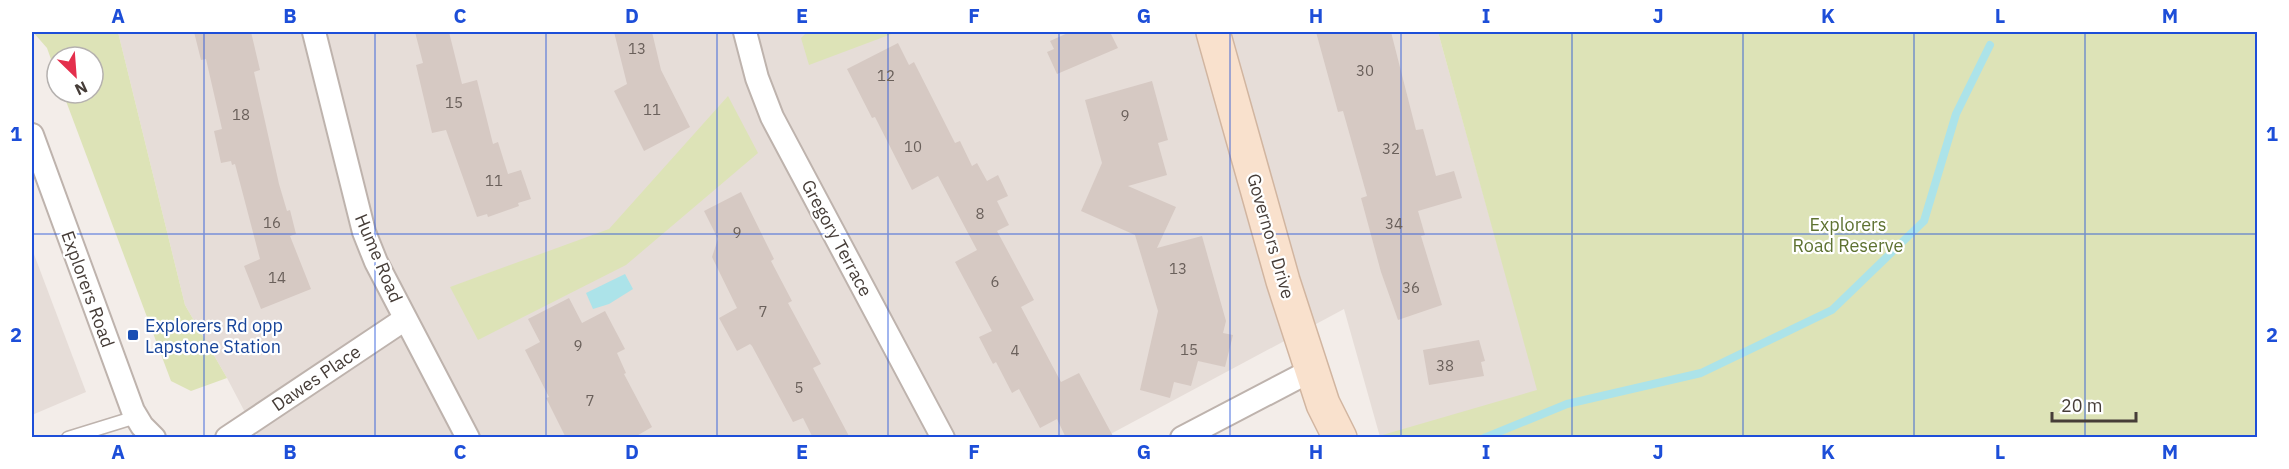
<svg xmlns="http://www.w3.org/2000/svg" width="2289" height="469" font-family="'IBM Plex Sans',sans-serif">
<rect width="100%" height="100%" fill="#f3ede9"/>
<!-- residential -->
<g fill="#e6ddd8">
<path d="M118,32H1438L1551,437H1380L1344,309L1105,437H258L227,378L185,305Z"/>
<path d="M32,249L86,392L32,415Z"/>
</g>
<!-- green -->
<g fill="#dde3b7">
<path d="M33,32H118L185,305L227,378L191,391L171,381L63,93H93V57H57V76L47,48Z"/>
<path d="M807,32H897L809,65L801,38Z"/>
<path d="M1438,32H2257V437H1380L1379,436L1537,390Z"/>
<path d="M728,96L758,153L626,265L478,340L450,287L609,229Z"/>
</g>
<!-- water -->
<path fill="#ace3e9" d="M625,274L633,289L609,304L593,309L586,293Z"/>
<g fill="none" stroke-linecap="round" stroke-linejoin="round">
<!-- stream -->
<path stroke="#ace3e9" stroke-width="8" d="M1484,438L1567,404L1701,373L1832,310L1924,221L1956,114L1990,45"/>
</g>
<!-- building -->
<g fill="#d6c9c3">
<path d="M194,32H251L260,70L254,72L279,184L287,211L290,210L296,234L290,236L311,289L261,309L244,266L260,259L235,164L232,165L231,161L221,163L214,131L222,129L206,59L201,60Z"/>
<path d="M415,32H449L462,84L477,80L493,144L498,142L508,174L521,170L531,199L518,203L519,206L488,217L487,214L477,217L446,130L432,133L416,65L423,63Z"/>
<path d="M614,32H652L661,70L690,127L644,151L614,91L627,84Z"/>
<path d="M1070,32H1110L1118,48L1057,74L1047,52L1054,49L1050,41Z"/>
<path d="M1316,32H1391L1416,130L1423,129L1436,176L1454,171L1462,198L1418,211L1425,235L1421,236L1442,305L1398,320L1381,272L1361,198L1367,196L1343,111L1338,112Z"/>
<path d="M898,43L909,65L914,62L955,143L960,141L972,166L977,163L987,181L998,175L1008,196L997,201L1009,225L997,231L1034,300L1021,307L1061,382L1079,373L1114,438H1066L1057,419L1040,428L1019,389L1012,393L996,362L993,364L979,337L992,331L955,262L977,250L938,176L912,190L875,117L872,118L847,69Z"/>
<path d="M1152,81L1168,140L1158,143L1167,175L1128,186L1176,207L1157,248L1202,236L1226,321L1223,333L1233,335L1225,367L1198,361L1191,386L1174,382L1170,398L1140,390L1158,311L1135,235L1081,211L1102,163L1085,100Z"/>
<path d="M741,192L774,259L771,261L792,301L788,303L821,364L813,368L850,438H813L803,418L793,422L752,346L750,344L737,351L719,318L737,308L712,257L718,239L704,211Z"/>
<path d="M569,298L582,323L605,311L625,349L617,353L626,373L624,374L652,427L633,438H566L546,398L549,397L525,350L540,342L528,319Z"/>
<path d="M1479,340L1485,361L1481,362L1484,376L1429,385L1423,350Z"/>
</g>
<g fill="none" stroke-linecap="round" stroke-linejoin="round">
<!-- service casing -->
<g stroke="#beb3ad" stroke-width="15">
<path id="service" d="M68,438L136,417"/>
</g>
<!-- minor casing -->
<g stroke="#beb3ad" stroke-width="26">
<g id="minor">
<path d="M314,32L364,232L376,262L468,438"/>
<path d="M745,32L757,78L772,117L943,438"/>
<path d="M32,135L133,411L142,426L154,438"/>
<path d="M227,438L405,319"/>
<path d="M1182,438L1312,370"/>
</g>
</g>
<!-- secondary casing -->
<g stroke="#d1b5a0" stroke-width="36">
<path id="secondary" d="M1213,32L1283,281L1323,404L1340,438"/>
</g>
<!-- service -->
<use href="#service" stroke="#fff" stroke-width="12"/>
<!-- minor -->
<use href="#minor" stroke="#fff" stroke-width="22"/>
<!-- secondary -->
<use href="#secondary" stroke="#f9e1cd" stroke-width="33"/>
</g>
<!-- grid -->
<path fill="none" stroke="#1d4ed8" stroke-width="1.5" stroke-opacity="0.55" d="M204,32V438M375,32V438M546,32V438M717,32V438M888,32V438M1059,32V438M1230,32V438M1401,32V438M1572,32V438M1743,32V438M1914,32V438M2085,32V438M32,234H2258"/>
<!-- markers -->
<rect fill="#1a4fb4" stroke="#fff" stroke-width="2" x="127" y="329" width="12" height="12" rx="3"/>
<g text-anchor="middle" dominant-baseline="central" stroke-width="4.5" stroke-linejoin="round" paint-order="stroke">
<!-- number labels -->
<g font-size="15" fill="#6a605b">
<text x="637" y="48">13</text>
<text x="1365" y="70">30</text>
<text x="886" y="75">12</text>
<text x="454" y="102">15</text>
<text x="652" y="109">11</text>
<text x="241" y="114">18</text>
<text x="1125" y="115">9</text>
<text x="913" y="146">10</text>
<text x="1391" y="148">32</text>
<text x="494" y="180">11</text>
<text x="980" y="213">8</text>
<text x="272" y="222">16</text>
<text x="1394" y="223">34</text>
<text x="737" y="232">9</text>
<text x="1178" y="268">13</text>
<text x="277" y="277">14</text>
<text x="995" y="281">6</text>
<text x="1411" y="287">36</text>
<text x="763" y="311">7</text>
<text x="578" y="345">9</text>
<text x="1189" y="349">15</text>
<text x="1015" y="350">4</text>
<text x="1445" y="365">38</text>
<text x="799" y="387">5</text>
<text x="590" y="400">7</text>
</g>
<!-- park labels -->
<g font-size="18" fill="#5e7231" stroke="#fff">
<text x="1848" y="224">Explorers<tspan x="1848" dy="21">Road Reserve</tspan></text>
</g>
<!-- street labels -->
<g font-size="18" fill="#463d38" stroke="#fff">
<text transform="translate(1271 236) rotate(74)">Governors Drive</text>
<text transform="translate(837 238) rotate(62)">Gregory Terrace</text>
<text transform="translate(379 258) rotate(67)">Hume Road</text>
<text transform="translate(88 289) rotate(70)">Explorers Road</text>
<text transform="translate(316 378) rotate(-34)">Dawes Place</text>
</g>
<!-- transit labels -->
<g font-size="18" fill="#164399" stroke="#fff" text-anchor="start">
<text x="145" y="325">Explorers Rd opp<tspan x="145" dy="21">Lapstone Station</tspan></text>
</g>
</g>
<!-- border -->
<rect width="2289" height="469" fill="none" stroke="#ffffff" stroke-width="66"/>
<!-- north arrow -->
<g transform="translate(75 75) rotate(155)"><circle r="28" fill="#ffffff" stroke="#b5b1af" stroke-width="1.5"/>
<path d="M0-4.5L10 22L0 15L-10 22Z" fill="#e42f4c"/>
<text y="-9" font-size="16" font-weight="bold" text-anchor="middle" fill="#463d38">N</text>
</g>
<!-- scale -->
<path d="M2052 412v9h84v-9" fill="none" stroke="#463d38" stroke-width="3"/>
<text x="2061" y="412" font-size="18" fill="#463d38" stroke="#ffffff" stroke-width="4.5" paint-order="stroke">20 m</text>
<rect x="33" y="33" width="2223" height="403" fill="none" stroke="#1d4ed8" stroke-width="2"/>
<g font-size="20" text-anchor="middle" font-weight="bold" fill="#1d4ed8">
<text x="118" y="23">A</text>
<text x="290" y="23">B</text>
<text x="460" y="23">C</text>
<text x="632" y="23">D</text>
<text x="802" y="23">E</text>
<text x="974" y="23">F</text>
<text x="1144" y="23">G</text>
<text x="1316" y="23">H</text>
<text x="1486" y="23">I</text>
<text x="1658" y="23">J</text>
<text x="1828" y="23">K</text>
<text x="2000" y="23">L</text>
<text x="2170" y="23">M</text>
<text x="16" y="141">1</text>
<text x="2272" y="141">1</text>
<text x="16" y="342">2</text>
<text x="2272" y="342">2</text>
<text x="118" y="459">A</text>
<text x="290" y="459">B</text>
<text x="460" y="459">C</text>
<text x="632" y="459">D</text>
<text x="802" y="459">E</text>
<text x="974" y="459">F</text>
<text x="1144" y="459">G</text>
<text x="1316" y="459">H</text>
<text x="1486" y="459">I</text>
<text x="1658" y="459">J</text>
<text x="1828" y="459">K</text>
<text x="2000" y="459">L</text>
<text x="2170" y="459">M</text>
</g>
</svg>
